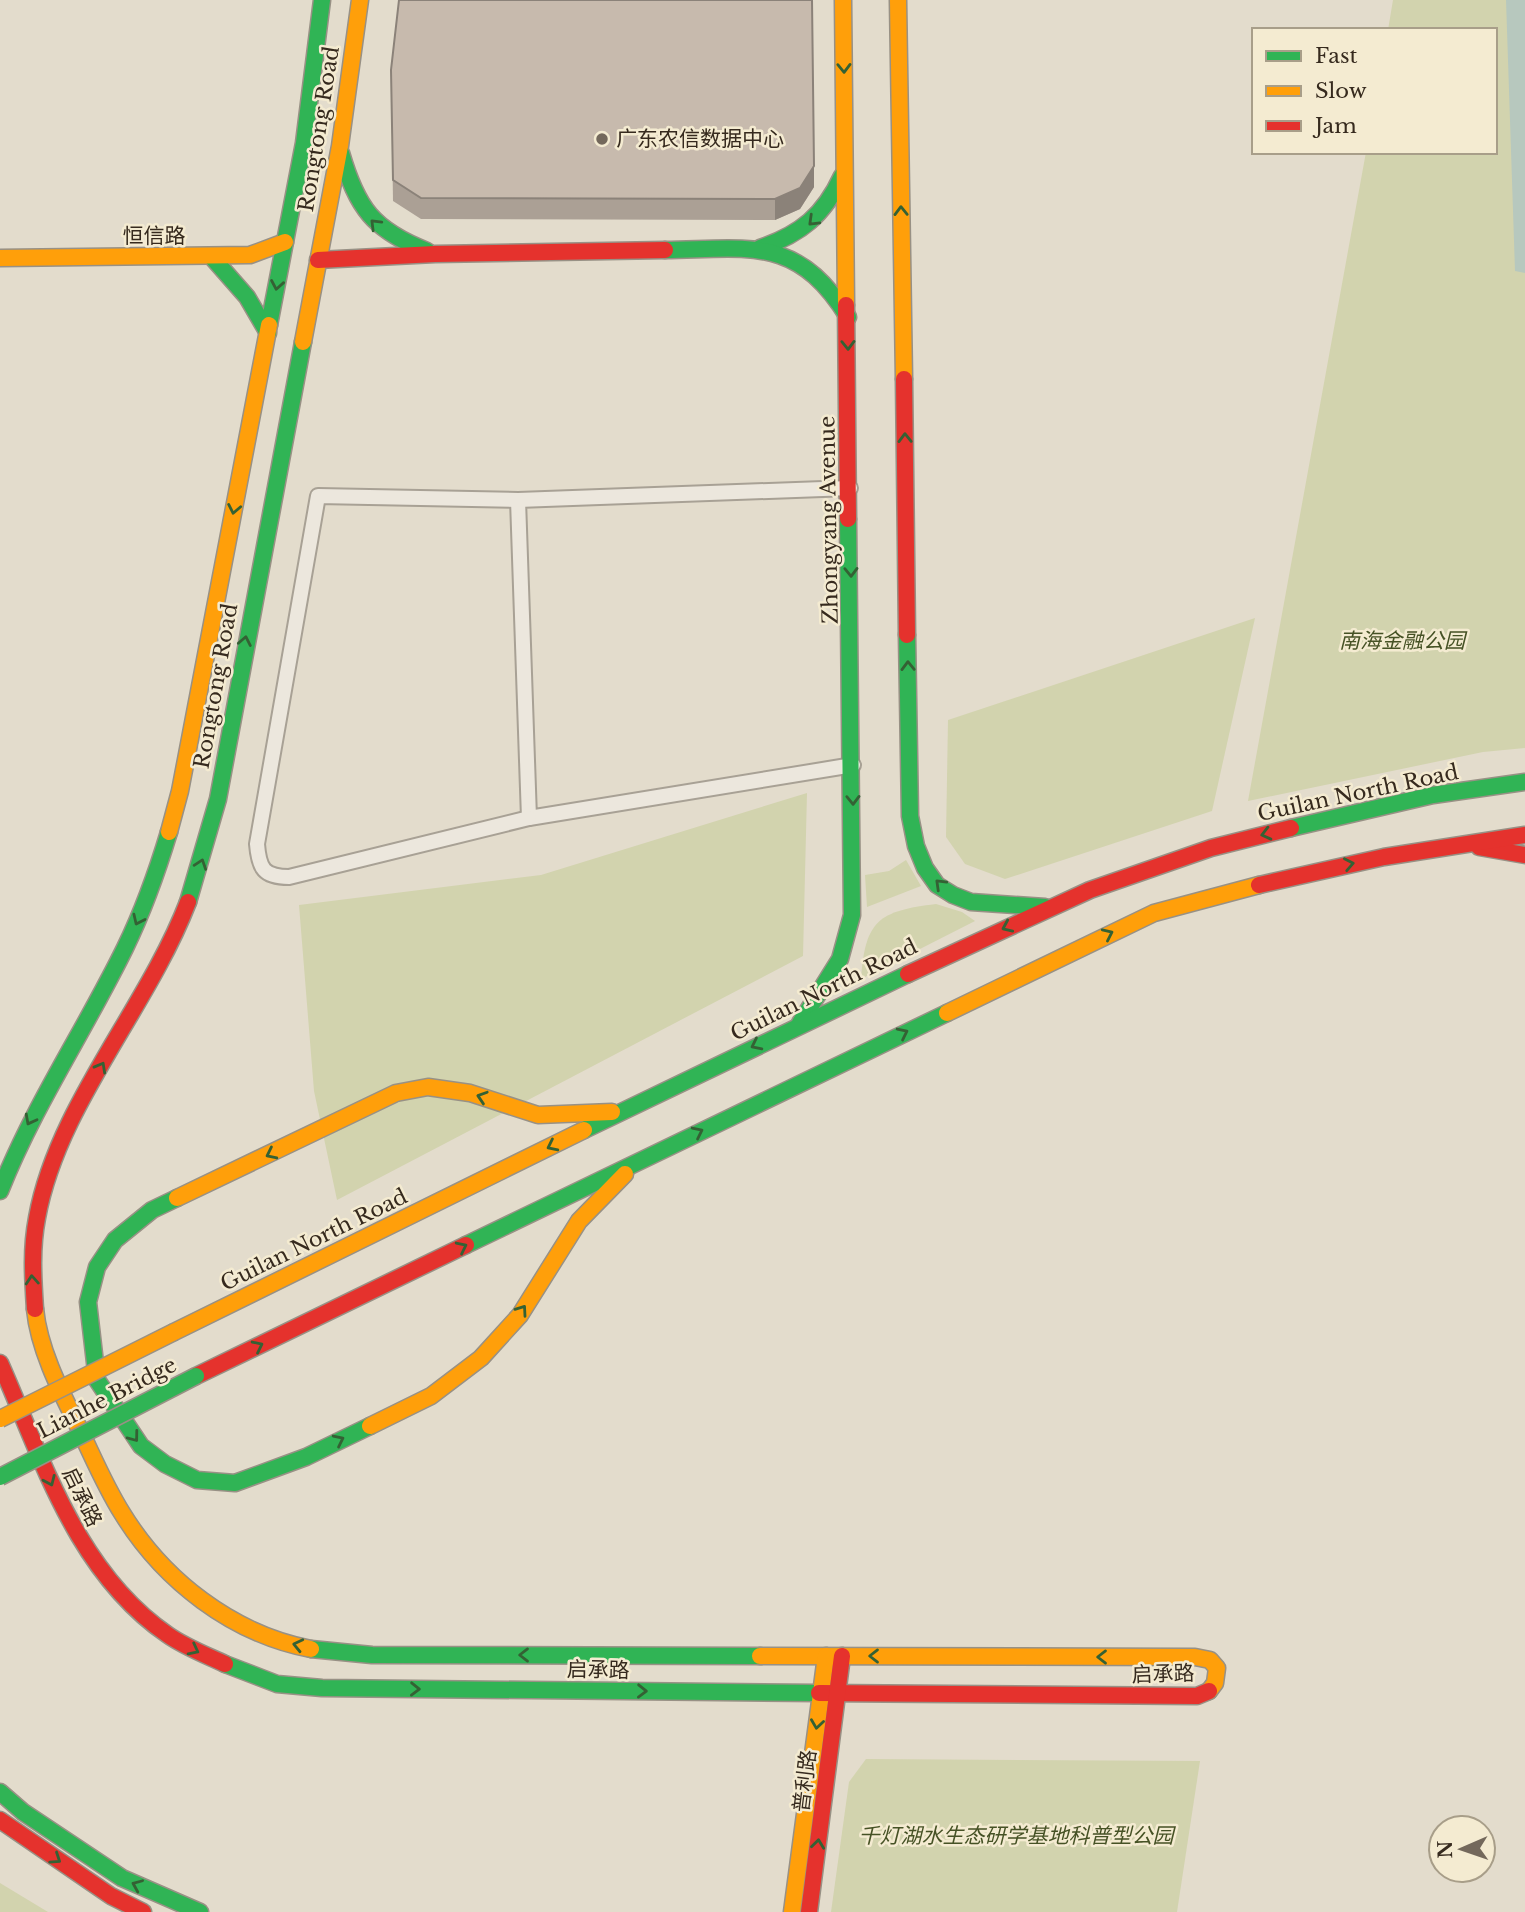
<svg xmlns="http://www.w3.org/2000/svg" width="1525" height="1912" font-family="'Libre Baskerville','Noto Sans SC',serif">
<rect width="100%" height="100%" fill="#e3dccc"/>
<!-- green -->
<g fill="#d2d3ae">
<path d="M1393,0H1525V748L1483,752L1248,801L1366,152H1495V30H1388Z"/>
<path d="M1255,618L1212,811L1005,879L965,864L946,837L948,720Z"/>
<path d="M807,793L803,956L337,1200L314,1091L299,905L541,875Z"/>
<path d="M906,860L921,886L867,907L865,875L889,871Z"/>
<path d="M936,904L962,912L975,921L861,979C865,920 879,911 936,904Z"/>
<path d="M866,1759L1200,1761L1177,1912H831L849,1782Z"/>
<path d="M0,1883L48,1912H0Z"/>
</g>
<!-- water -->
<path fill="#b7c8be" d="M1506,0H1525V273L1515,271Z"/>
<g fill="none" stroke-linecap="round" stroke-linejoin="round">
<!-- street casing -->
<g stroke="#a8a195" stroke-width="18">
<g id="street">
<path d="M850,488L518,500L529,818L853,765"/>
<path d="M518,500L318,496L257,844C259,869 264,877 289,877L529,818"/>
</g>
</g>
<!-- fast casing -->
<g stroke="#989185" stroke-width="19">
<g id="fast">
<path d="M341,153C357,208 373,230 427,251"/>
<path d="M760,248C801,234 824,215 842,176"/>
<path d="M665,250C750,249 797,235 848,317"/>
<path d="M211,256L247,297L268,333"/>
<path d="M269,325L304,143L322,0"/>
<path d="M907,635L910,816L916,846L925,868L937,885L953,895L971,902L1045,907"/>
<path d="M1291,828L1433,795L1525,782"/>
<path d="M188,902L218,799L303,342"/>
<path d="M800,1023L840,959L852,915L848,519"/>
<path d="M584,1130L908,974"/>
<path d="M0,1191C34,1105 85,1030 125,948C143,911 157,872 169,832"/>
<path d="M177,1198L152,1210L115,1240L97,1267L88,1302L97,1380L141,1446L165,1464L197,1480L235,1483L306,1457L370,1426"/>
<path d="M466,1245L947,1013"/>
<path d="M311,1649L372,1655L760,1656"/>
<path d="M225,1664L277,1684L322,1688L819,1693"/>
<path d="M0,1792L23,1812L122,1878L200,1912"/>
</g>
</g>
<!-- slow casing -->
<g stroke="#989185" stroke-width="19">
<g id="slow">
<path d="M843,0L846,305"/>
<path d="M898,0L904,379"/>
<path d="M0,258L250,255L285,242"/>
<path d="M303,342L340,146L360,0"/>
<path d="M169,832L180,791L269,325"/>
<path d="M947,1013L1154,913L1259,885"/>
<path d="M177,1198L396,1093L428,1087L470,1093L538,1115L612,1112"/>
<path d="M35,1309C39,1350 61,1392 79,1428C93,1457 105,1486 122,1513C163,1580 232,1634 311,1649"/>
<path d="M174,1332L584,1130"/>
<path d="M370,1426L431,1396L481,1358L520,1315L579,1221L625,1174"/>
<path d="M760,1656L1195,1657L1210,1660L1217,1668L1215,1683L1209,1691"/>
<path d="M792,1912L826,1656"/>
</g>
</g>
<!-- jam casing -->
<g stroke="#989185" stroke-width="19">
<g id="jam">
<path d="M318,260L435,254L665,250"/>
<path d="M846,305L848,519"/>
<path d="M904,379L907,635"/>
<path d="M1479,847L1525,855"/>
<path d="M1259,885L1384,857L1525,835"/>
<path d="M908,974L1090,890L1211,848L1291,828"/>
<path d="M35,1309C33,1278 31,1249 37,1218C57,1106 147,1009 188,902"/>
<path d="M0,1363C43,1460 76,1572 168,1635C185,1647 206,1655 225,1664"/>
<path d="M196,1376L466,1245"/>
<path d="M819,1693L1197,1696L1209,1691"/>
<path d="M0,1820L111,1896L143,1912"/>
<path d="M809,1912L842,1656"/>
</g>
</g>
<!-- street -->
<use href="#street" stroke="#ece7dd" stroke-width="14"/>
<!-- fast -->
<use href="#fast" stroke="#30b455" stroke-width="16"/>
<!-- slow -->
<use href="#slow" stroke="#ff9f0a" stroke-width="16"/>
<!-- jam -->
<use href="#jam" stroke="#e5322d" stroke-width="16"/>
<!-- fast-bridge casing -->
<g stroke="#989185" stroke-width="19" stroke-linecap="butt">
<path id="fast-bridge" d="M0,1477L196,1376"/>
</g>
<!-- slow-bridge casing -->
<g stroke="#989185" stroke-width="19" stroke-linecap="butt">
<path id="slow-bridge" d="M0,1419L174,1332"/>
</g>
<!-- fast-bridge -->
<use href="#fast-bridge" stroke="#30b455" stroke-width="16"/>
<!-- slow-bridge -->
<use href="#slow-bridge" stroke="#ff9f0a" stroke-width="16"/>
</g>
<!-- wall -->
<path fill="#aba095" d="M391,70L814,187L800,209L775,220L421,219L393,201Z"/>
<!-- shaded-wall -->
<path fill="#8b8279" d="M814,166V187L800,209L775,220V199Z"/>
<!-- building -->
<path fill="#c7baad" stroke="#8b8279" stroke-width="2" d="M399,0H812L814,166L800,188L775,199L421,198L393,180L391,70Z"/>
<!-- one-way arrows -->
<defs><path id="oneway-chevron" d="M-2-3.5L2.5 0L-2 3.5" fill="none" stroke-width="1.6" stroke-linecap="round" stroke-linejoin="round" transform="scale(1.75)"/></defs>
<g stroke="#346134">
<use href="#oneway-chevron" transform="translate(844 68) rotate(89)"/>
<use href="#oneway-chevron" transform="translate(901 211) rotate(-91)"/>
<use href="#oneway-chevron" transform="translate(813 221) rotate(136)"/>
<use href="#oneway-chevron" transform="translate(375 224) rotate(-135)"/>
<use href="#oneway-chevron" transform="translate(277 285) rotate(100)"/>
<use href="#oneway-chevron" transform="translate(848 345) rotate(89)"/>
<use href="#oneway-chevron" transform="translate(905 438) rotate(-91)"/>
<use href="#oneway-chevron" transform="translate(234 509) rotate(101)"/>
<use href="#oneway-chevron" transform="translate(851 572) rotate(89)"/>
<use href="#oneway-chevron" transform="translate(245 641) rotate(-79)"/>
<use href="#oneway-chevron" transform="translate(908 666) rotate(-91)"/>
<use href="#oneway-chevron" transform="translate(853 800) rotate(89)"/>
<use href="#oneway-chevron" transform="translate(1266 834) rotate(166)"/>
<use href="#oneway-chevron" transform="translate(201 864) rotate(-71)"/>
<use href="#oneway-chevron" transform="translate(1349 864) rotate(-11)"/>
<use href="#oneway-chevron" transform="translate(940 884) rotate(-136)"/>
<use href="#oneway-chevron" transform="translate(138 920) rotate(115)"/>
<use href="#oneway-chevron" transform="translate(1007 927) rotate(156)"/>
<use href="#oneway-chevron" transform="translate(1108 934) rotate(-25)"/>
<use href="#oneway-chevron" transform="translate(903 1033) rotate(-26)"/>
<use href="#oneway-chevron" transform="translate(756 1045) rotate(154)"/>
<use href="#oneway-chevron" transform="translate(101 1067) rotate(-61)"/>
<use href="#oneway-chevron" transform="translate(482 1097) rotate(-162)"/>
<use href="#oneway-chevron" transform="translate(30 1120) rotate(118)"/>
<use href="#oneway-chevron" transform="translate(698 1132) rotate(-26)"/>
<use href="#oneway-chevron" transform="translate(552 1146) rotate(154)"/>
<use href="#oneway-chevron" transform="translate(271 1154) rotate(154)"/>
<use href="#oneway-chevron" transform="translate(462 1247) rotate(-26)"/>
<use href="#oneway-chevron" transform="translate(32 1280) rotate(-94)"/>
<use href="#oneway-chevron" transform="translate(522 1310) rotate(-55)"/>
<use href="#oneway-chevron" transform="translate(258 1346) rotate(-26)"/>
<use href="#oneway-chevron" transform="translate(134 1437) rotate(53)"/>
<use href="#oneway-chevron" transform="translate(339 1440) rotate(-26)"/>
<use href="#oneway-chevron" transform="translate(50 1481) rotate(66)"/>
<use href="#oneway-chevron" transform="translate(298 1645) rotate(-167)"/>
<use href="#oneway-chevron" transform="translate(194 1650) rotate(27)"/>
<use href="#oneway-chevron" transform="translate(524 1655) rotate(-180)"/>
<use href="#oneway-chevron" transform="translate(874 1656) rotate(-180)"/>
<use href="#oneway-chevron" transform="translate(1102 1657) rotate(-180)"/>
<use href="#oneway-chevron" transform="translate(415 1689) rotate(1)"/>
<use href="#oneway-chevron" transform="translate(642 1691) rotate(1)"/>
<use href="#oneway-chevron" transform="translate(817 1724) rotate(98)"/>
<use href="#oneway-chevron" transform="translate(818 1844) rotate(-83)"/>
<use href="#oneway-chevron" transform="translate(56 1859) rotate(34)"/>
<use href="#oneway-chevron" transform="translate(137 1885) rotate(-157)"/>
</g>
<!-- markers -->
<circle fill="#73685b" stroke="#f4ebd1" stroke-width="2.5" cx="602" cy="139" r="7"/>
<g text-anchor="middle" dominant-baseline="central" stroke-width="5" stroke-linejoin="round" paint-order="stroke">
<!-- street labels -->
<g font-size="21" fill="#362a1e" stroke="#f4ebd1">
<text transform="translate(319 129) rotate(-81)">Rongtong Road</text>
<text x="154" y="236">恒信路</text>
<text transform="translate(829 520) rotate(-91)">Zhongyang Avenue</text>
<text transform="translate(216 686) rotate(-80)">Rongtong Road</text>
<text transform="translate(1358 793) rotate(-12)">Guilan North Road</text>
<text transform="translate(824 990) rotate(-26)">Guilan North Road</text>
<text transform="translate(314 1240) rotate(-26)">Guilan North Road</text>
<text transform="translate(107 1398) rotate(-27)">Lianhe Bridge</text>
<text transform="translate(82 1497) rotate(64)">启承路</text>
<text transform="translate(598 1670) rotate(1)">启承路</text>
<text transform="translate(1163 1674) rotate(-2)">启承路</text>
<text transform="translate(805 1781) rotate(-83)">普利路</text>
</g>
<!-- poi labels -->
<g font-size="21" fill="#362a1e" stroke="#f4ebd1" text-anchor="start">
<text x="616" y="139">广东农信数据中心</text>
</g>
<!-- park labels -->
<g font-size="21" font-style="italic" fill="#465225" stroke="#f4ebd1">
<text x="1402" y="641">南海金融公园</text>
<text x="1016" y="1836">千灯湖水生态研学基地科普型公园</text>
</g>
</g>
<!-- legend -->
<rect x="1252" y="28" width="245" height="126" fill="#f4ebd1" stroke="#a89e89" stroke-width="2"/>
<rect x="1266" y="51" width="35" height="10" fill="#30b455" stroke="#a89e89" stroke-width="2"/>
<text x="1315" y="63" font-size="21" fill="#362a1e">Fast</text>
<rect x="1266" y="86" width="35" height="10" fill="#ff9f0a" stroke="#a89e89" stroke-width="2"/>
<text x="1315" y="98" font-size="21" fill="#362a1e">Slow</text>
<rect x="1266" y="121" width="35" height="10" fill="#e5322d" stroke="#a89e89" stroke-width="2"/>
<text x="1315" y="133" font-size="21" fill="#362a1e">Jam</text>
<!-- north arrow -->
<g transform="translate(1462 1849) rotate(268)"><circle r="33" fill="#f4ebd1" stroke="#a89e89" stroke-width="2"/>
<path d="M0-5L12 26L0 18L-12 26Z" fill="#73685b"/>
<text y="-10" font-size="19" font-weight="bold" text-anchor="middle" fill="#362a1e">N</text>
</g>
</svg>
